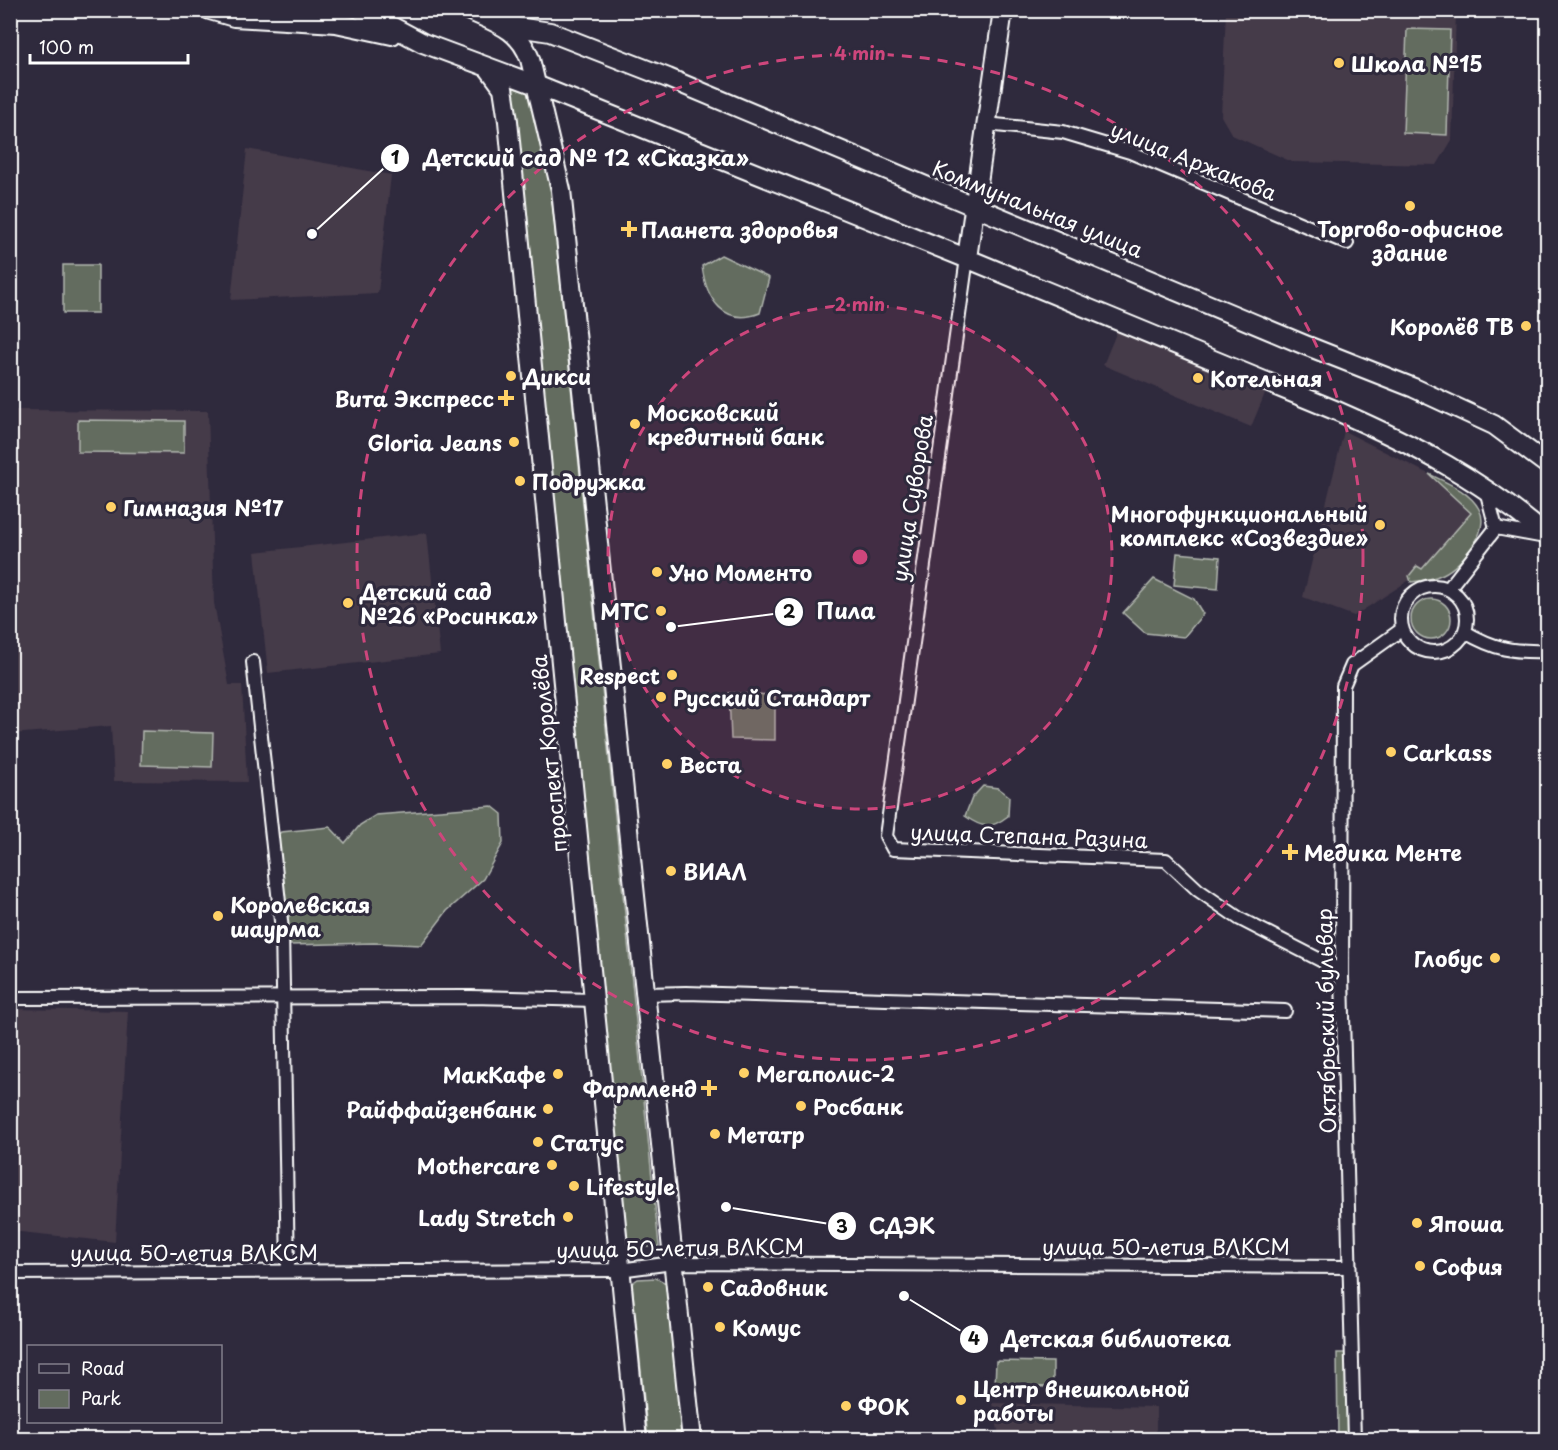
<svg xmlns="http://www.w3.org/2000/svg" width="1558" height="1450" font-family="'Playpen Sans',sans-serif">
<rect width="100%" height="100%" fill="#2f2a3d"/>
<filter id="ink" filterUnits="userSpaceOnUse"><feTurbulence type="fractalNoise" baseFrequency=".0167" numOctaves="2"/><feDisplacementMap in="SourceGraphic" scale="12" xChannelSelector="R" yChannelSelector="G"/><feConvolveMatrix kernelMatrix="1 2 1 2 8 2 1 2 1" color-interpolation-filters="sRGB"/></filter>
<g filter="url(#ink)">
<!-- built -->
<g fill="#453a49">
<path d="M1226,11H1456L1452,140L1437,165L1292,162L1232,135L1221,116Z"/>
<path d="M247,149L391,175L378,293L231,300Z"/>
<path d="M1117,331L1266,391L1251,427L1103,365Z"/>
<path d="M10,410L208,411L214,603L229,685H242L247,782L114,781L111,726L11,734Z"/>
<path d="M1344,431L1460,490L1478,508L1482,525L1475,542L1451,569L1432,578L1408,581L1354,616L1303,597Z"/>
<path d="M427,533L440,654L268,673L255,552Z"/>
<path d="M11,1009L128,1011L115,1242L11,1231Z"/>
<path d="M992,1403L1156,1407V1439H1000Z"/>
</g>
<!-- green -->
<g fill="#636c5f" stroke="#b1b6af" stroke-width="1.5">
<path d="M1407,29L1450,30L1447,135L1403,133Z"/>
<path d="M512,87L529,93L550,181L659,1246L625,1249L510,95Z"/>
<path d="M721,255L769,278L760,313C724,327 706,299 702,266Z"/>
<rect x="63" y="265" width="35" height="48"/>
<path d="M78,420L184,421V453L78,452Z"/>
<path d="M1429,474C1447,483 1469,491 1479,509C1491,531 1462,565 1443,574C1433,579 1421,581 1411,582L1409,576L1417,566L1422,569L1471,513Z"/>
<path d="M1177,553L1220,557L1218,589L1174,585Z"/>
<path d="M1154,579L1194,599L1203,614L1184,637L1145,633L1123,613Z"/>
<circle cx="1431" cy="619" r="20"/>
<path d="M729,693L775,695V740L731,739Z"/>
<path d="M142,731L213,733L212,767L141,765Z"/>
<path d="M983,786L998,788L1009,796L1008,816C991,829 983,829 965,816L972,798Z"/>
<path d="M492,806L502,814L503,843L483,879L447,911L421,945L374,943L289,945L281,940L280,926L291,914L270,866L266,846L281,832L330,827L345,843L360,825L376,815Z"/>
<path d="M656,1278L666,1283L682,1439H648L632,1283L638,1279Z"/>
<path d="M1337,1353H1349L1351,1439H1338Z"/>
<path d="M996,1361L1053,1362V1387L995,1386Z"/>
</g>
<g fill="none" stroke-linecap="round" stroke-linejoin="round">
<!-- street casing -->
<g stroke="#fff" stroke-width="16">
<g id="street">
<path d="M986,124L1063,132L1130,152L1347,243"/>
<path d="M967,258L886,836L893,849L1166,860L1198,890L1240,919L1334,967L1342,977"/>
<path d="M1496,528L1545,537"/>
<circle cx="1434" cy="619" r="33"/>
<path d="M1449,588L1496,528L1486,490"/>
<path d="M1465,632C1496,650 1512,652 1548,651"/>
<path d="M253,662L282,930L288,1271"/>
<path d="M645,994L686,993L1285,1011"/>
<path d="M10,998L471,997L595,1000"/>
<path d="M10,1273L619,1270L673,1263L1349,1267"/>
<path d="M1354,1440L1342,977L1343,686L1352,665L1401,630"/>
</g>
</g>
<!-- secondary casing -->
<g stroke="#fff" stroke-width="22">
<g id="secondary">
<path d="M210,10L234,17L336,23L392,35"/>
<path d="M361,10L423,43L536,85L978,263L1337,411C1417,446 1480,479 1548,537"/>
<path d="M468,10C496,23 519,28 530,59L561,190L692,1440"/>
<path d="M504,25L550,32L668,78L1305,345L1414,388L1494,425L1548,465"/>
<path d="M489,69L503,88L508,121L637,1440"/>
<path d="M967,258L1003,10"/>
</g>
</g>
<!-- street -->
<use href="#street" stroke="#2f2a3d" stroke-width="12"/>
<!-- secondary -->
<use href="#secondary" stroke="#2f2a3d" stroke-width="18"/>
</g>
</g>
<!-- distance rings -->
<circle cx="860" cy="557" r="252" fill="#ce467c" fill-opacity=".12"/>
<g fill="none" stroke="#ce467c" stroke-width="3" stroke-dasharray="10 8">
<circle cx="860" cy="557" r="252"/>
<circle cx="860" cy="557" r="503"/>
</g>
<!-- markers -->
<g fill="#ffd166" stroke="#2f2a3d" stroke-width="2">
<circle cx="1339" cy="63" r="6"/>
<circle cx="1410" cy="206" r="6"/>
<path d="M626 220h6v6h6v6h-6v6h-6v-6h-6v-6h6z"/>
<circle cx="1526" cy="326" r="6"/>
<circle cx="511" cy="376" r="6"/>
<circle cx="1198" cy="378" r="6"/>
<path d="M503 389h6v6h6v6h-6v6h-6v-6h-6v-6h6z"/>
<circle cx="635" cy="424" r="6"/>
<circle cx="514" cy="442" r="6"/>
<circle cx="520" cy="481" r="6"/>
<circle cx="111" cy="507" r="6"/>
<circle cx="1380" cy="525" r="6"/>
<circle cx="657" cy="572" r="6"/>
<circle cx="348" cy="603" r="6"/>
<circle cx="661" cy="611" r="6"/>
<circle cx="672" cy="675" r="6"/>
<circle cx="661" cy="697" r="6"/>
<circle cx="1391" cy="752" r="6"/>
<circle cx="667" cy="764" r="6"/>
<path d="M1287 843h6v6h6v6h-6v6h-6v-6h-6v-6h6z"/>
<circle cx="671" cy="871" r="6"/>
<circle cx="218" cy="916" r="6"/>
<circle cx="1495" cy="958" r="6"/>
<circle cx="744" cy="1073" r="6"/>
<circle cx="558" cy="1074" r="6"/>
<path d="M706 1079h6v6h6v6h-6v6h-6v-6h-6v-6h6z"/>
<circle cx="801" cy="1106" r="6"/>
<circle cx="548" cy="1109" r="6"/>
<circle cx="715" cy="1134" r="6"/>
<circle cx="538" cy="1142" r="6"/>
<circle cx="552" cy="1165" r="6"/>
<circle cx="574" cy="1186" r="6"/>
<circle cx="568" cy="1217" r="6"/>
<circle cx="1417" cy="1223" r="6"/>
<circle cx="1420" cy="1266" r="6"/>
<circle cx="708" cy="1287" r="6"/>
<circle cx="720" cy="1327" r="6"/>
<circle cx="961" cy="1400" r="6"/>
<circle cx="846" cy="1406" r="6"/>
</g>
<g text-anchor="middle" dominant-baseline="central" stroke-width="6" stroke-linejoin="round" paint-order="stroke">
<!-- poi labels -->
<g font-size="21" font-weight="bold" fill="#fff" stroke="#2f2a3d" text-anchor="start">
<text x="1351" y="63">Школа №15</text>
<text x="1410" y="228" text-anchor="middle">Торгово-офисное<tspan x="1410" dy="24">здание</tspan></text>
<text x="641" y="229">Планета здоровья</text>
<text x="1514" y="326" text-anchor="end">Королёв ТВ</text>
<text x="523" y="376">Дикси</text>
<text x="1210" y="378">Котельная</text>
<text x="494" y="398" text-anchor="end">Вита Экспресс</text>
<text x="647" y="412">Московский<tspan x="647" dy="24">кредитный банк</tspan></text>
<text x="502" y="442" text-anchor="end">Gloria Jeans</text>
<text x="532" y="481">Подружка</text>
<text x="123" y="507">Гимназия №17</text>
<text x="1368" y="513" text-anchor="end">Многофункциональный<tspan x="1368" dy="24">комплекс «Созвездие»</tspan></text>
<text x="669" y="572">Уно Моменто</text>
<text x="360" y="591">Детский сад<tspan x="360" dy="24">№26 «Росинка»</tspan></text>
<text x="649" y="611" text-anchor="end">МТС</text>
<text x="660" y="675" text-anchor="end">Respect</text>
<text x="673" y="697">Русский Стандарт</text>
<text x="1403" y="752">Carkass</text>
<text x="679" y="764">Веста</text>
<text x="1304" y="852">Медика Менте</text>
<text x="683" y="871">ВИАЛ</text>
<text x="230" y="904">Королевская<tspan x="230" dy="24">шаурма</tspan></text>
<text x="1483" y="958" text-anchor="end">Глобус</text>
<text x="756" y="1073">Мегаполис-2</text>
<text x="546" y="1074" text-anchor="end">МакКафе</text>
<text x="697" y="1088" text-anchor="end">Фармленд</text>
<text x="813" y="1106">Росбанк</text>
<text x="536" y="1109" text-anchor="end">Райффайзенбанк</text>
<text x="727" y="1134">Метатр</text>
<text x="550" y="1142">Статус</text>
<text x="540" y="1165" text-anchor="end">Mothercare</text>
<text x="586" y="1186">Lifestyle</text>
<text x="556" y="1217" text-anchor="end">Lady Stretch</text>
<text x="1429" y="1223">Япоша</text>
<text x="1432" y="1266">София</text>
<text x="720" y="1287">Садовник</text>
<text x="732" y="1327">Комус</text>
<text x="973" y="1388">Центр внешкольной<tspan x="973" dy="24">работы</tspan></text>
<text x="858" y="1406">ФОК</text>
</g>
<!-- street labels -->
<g font-size="21" fill="#fff" stroke="#2f2a3d">
<text transform="translate(1194 160) rotate(22)">улица Аржакова</text>
<text transform="translate(1038 208) rotate(22)">Коммунальная улица</text>
<text transform="translate(911 498) rotate(-81)">улица Суворова</text>
<text transform="translate(548 754) rotate(-96)">проспект Королёва</text>
<text transform="translate(1029 835) rotate(2)">улица Степана Разина</text>
<text transform="translate(1325 1021) rotate(-91)">Октябрьский бульвар</text>
<text x="1166" y="1246">улица 50-летия ВЛКСМ</text>
<text transform="translate(680 1247) rotate(-1)">улица 50-летия ВЛКСМ</text>
<text x="194" y="1252">улица 50-летия ВЛКСМ</text>
</g>
</g>
<circle cx="860" cy="557" r="9" fill="#ce467c" stroke="#2f2a3d" stroke-width="3"/>
<g font-size="18" text-anchor="middle" font-weight="bold" fill="#ce467c" stroke="#2f2a3d" stroke-width="6" stroke-linejoin="round" paint-order="stroke">
<text x="860" y="60">4 min</text>
<text x="860" y="311">2 min</text>
</g>
<!-- callouts -->
<path fill="none" stroke="#fff" stroke-width="2" d="M312 234L395 158M671 627L789 612M726 1207L842 1226M904 1296L974 1339"/>
<g fill="#fff" stroke="#2f2a3d" stroke-width="2">
<circle cx="312" cy="234" r="6"/>
<circle cx="671" cy="627" r="6"/>
<circle cx="726" cy="1207" r="6"/>
<circle cx="904" cy="1296" r="6"/>
<circle cx="395" cy="158" r="15"/>
<circle cx="789" cy="612" r="15"/>
<circle cx="842" cy="1226" r="15"/>
<circle cx="974" cy="1339" r="15"/>
</g>
<g font-size="18" text-anchor="middle" font-weight="bold" fill="#111">
<text x="395" y="164">1</text>
<text x="789" y="618">2</text>
<text x="842" y="1233">3</text>
<text x="974" y="1345">4</text>
</g>
<g font-size="22" text-anchor="middle" font-weight="bold" fill="#fff" stroke="#2f2a3d" stroke-width="6" stroke-linejoin="round" paint-order="stroke">
<text x="586" y="166">Детский сад № 12 «Сказка»</text>
<text x="846" y="619">Пила</text>
<text x="902" y="1234">СДЭК</text>
<text x="1116" y="1347">Детская библиотека</text>
</g>
<!-- margin -->
<rect width="1558" height="1450" fill="none" stroke="#2f2a3d" stroke-width="36"/>
<rect x="18" y="18" width="1522" height="1414" fill="none" stroke="#fff" stroke-width="2" filter="url(#ink)"/>
<!-- legend -->
<rect x="27" y="1345" width="195" height="78" fill="#2f2a3d" stroke="#827f8b" stroke-width="1.5"/>
<rect x="39" y="1364" width="30" height="9" fill="#2f2a3d" stroke="#827f8b" stroke-width="1.5"/>
<text x="81" y="1375" font-size="18" fill="#ffffff">Road</text>
<rect x="39" y="1390" width="30" height="18" fill="#636c5f" stroke="#827f8b" stroke-width="1.5"/>
<text x="81" y="1405" font-size="18" fill="#ffffff">Park</text>
<!-- scale -->
<path d="M30 54v9h158v-9" fill="none" stroke="#ffffff" stroke-width="3"/>
<text x="39" y="54" font-size="18" fill="#ffffff" stroke="#2f2a3d" stroke-width="4.5" paint-order="stroke">100 m</text>
</svg>
